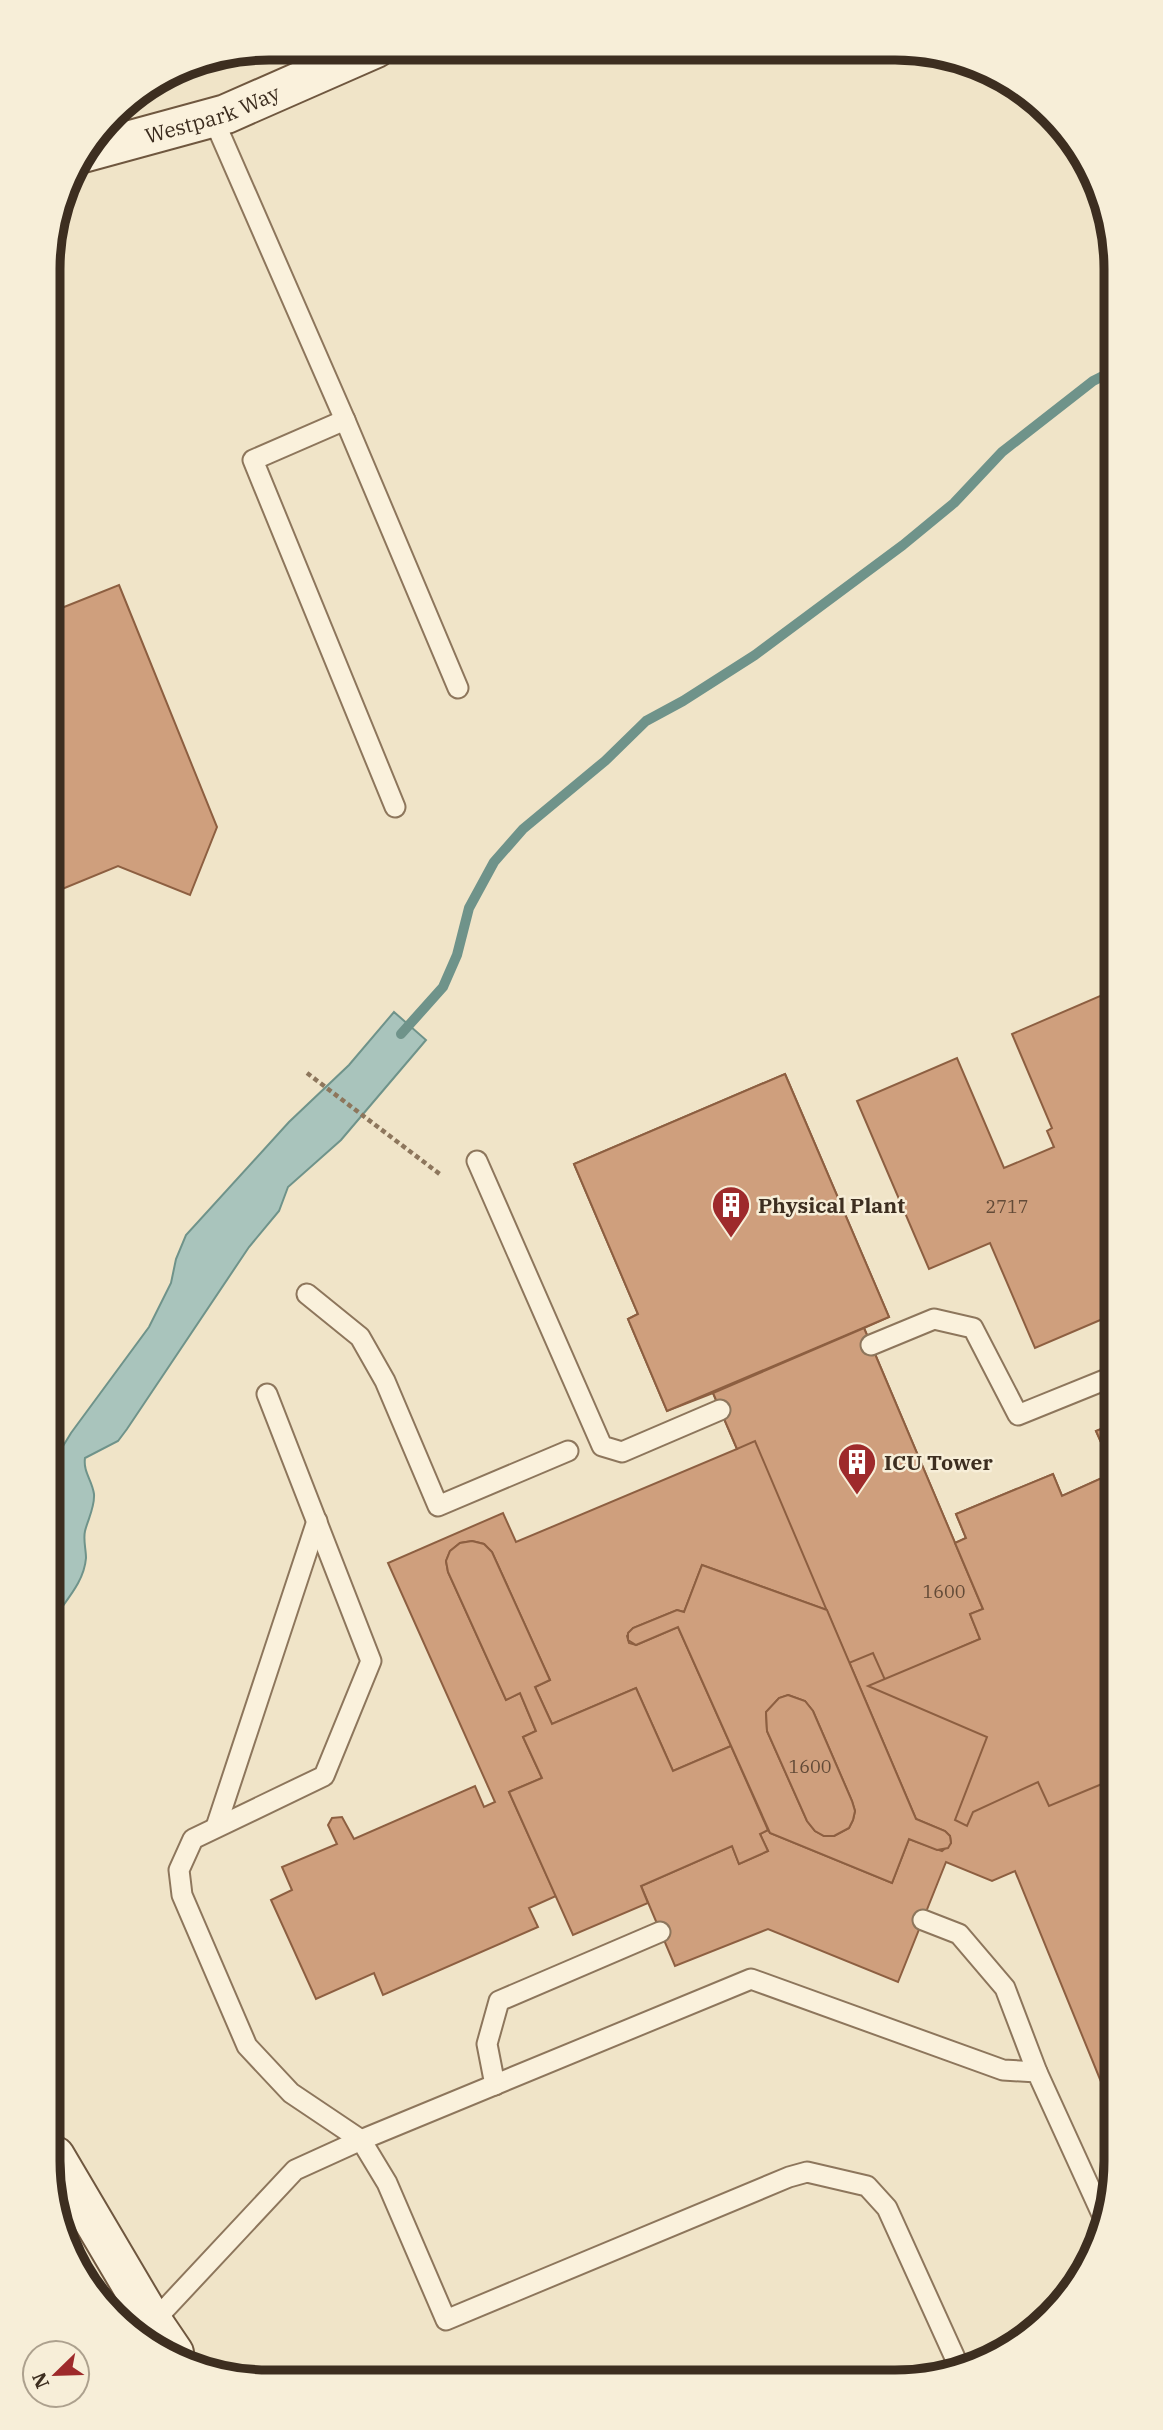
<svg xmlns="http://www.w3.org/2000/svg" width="1163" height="2430" font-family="'IBM Plex Serif',serif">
<rect width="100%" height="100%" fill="#f0e4c8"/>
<!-- water -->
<path fill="#a9c4bc" stroke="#6f938a" stroke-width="2" d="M394,1012L426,1040L341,1140L288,1187L279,1211L249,1247L127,1429L118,1441L85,1458C83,1472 92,1480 94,1494C95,1507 88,1519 85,1531C83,1540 86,1549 86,1558C84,1583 65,1601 53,1620L52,1464L71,1433L149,1327L171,1283L176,1259L186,1235L289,1122L349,1065Z"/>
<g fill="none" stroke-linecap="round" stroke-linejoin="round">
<!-- stream -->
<path stroke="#6f938a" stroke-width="10" d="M401,1034L443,987L457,955L469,908L494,862L523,829L605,761L646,721L683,701L755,655L903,545L954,503L1002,452L1093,381L1109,373"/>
</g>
<!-- building -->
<g fill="#cf9f7d" stroke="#8d5f41" stroke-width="2">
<path d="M119,585L217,827L190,895L118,866L50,894L49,613Z"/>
<path d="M1107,993L1111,1003L1112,1315L1035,1348L990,1243L929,1269L857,1101L957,1058L1004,1168L1054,1147L1047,1131L1052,1128L1012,1034Z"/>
<path d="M785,1074L889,1317L864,1328L955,1543L966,1538L956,1514L1053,1474L1062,1496L1113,1473L1115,2116L1015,1871L992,1881L946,1862L898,1982L768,1929L675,1966L641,1886L732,1846L739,1864L768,1851L760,1834L768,1830L770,1833L892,1883L909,1839L942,1851L951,1843L950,1836L945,1831L916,1819L827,1610L702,1565L684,1612L677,1610L633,1628L627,1636L629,1643L636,1645L678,1627L731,1746L673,1771L636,1688L552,1724L535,1687L550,1680L492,1552L484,1544L472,1541L460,1543L450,1551L446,1561L448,1572L506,1700L520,1693L536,1731L523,1737L542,1778L509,1792L556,1896L529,1908L538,1927L383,1995L374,1973L316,1999L271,1900L292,1890L282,1867L337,1844L328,1825L332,1818L342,1817L354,1839L475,1786L484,1807L495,1802L388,1563L503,1513L516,1542L737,1449L713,1393L667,1411L628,1319L638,1314L574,1164Z"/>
<path d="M785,1074L889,1317L667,1411L628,1319L638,1314L574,1164Z"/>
<path d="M864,1328L983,1609L970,1614L980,1639L885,1680L873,1653L849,1663L755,1441L737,1449L713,1393Z"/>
<path d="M1113,1424V1469L1096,1431Z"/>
<path d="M1113,1424V1469L1096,1431Z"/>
<path d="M1113,1473L1114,1779L1049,1806L1038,1782L973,1812L967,1826L955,1820L987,1737L868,1686L980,1639L970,1614L983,1609L955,1543L966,1538L956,1514L1053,1474L1062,1496Z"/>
<path d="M472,1541L484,1544L492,1552L550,1680L535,1687L552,1724L636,1688L673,1771L731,1746L768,1830L760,1834L768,1851L739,1864L732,1846L641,1886L648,1903L573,1935L509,1792L542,1778L523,1737L536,1731L520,1693L506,1700L448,1572L446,1561L450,1551L460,1543Z"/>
<path d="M702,1565L827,1610L916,1819L945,1831L950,1836L951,1843L948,1848L937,1850L909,1839L892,1883L770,1833L678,1627L636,1645L628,1640V1633L633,1628L677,1610L684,1612Z"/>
<path d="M788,1695L805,1701L813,1711L852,1801L855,1811L853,1820L849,1828L834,1836H824L815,1831L807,1821L767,1731L766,1712L779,1698Z"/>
<path d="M788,1695L805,1701L813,1711L852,1801L855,1811L853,1820L849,1828L834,1836H824L815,1831L807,1821L767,1731L766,1712L779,1698Z"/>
</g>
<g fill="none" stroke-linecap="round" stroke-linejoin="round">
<!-- service casing -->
<g stroke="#8d765c" stroke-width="23">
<g id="service">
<path d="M213,118L345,420L458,688"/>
<path d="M345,420L253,460L395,807"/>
<path d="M477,1161L602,1446L622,1452L720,1410"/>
<path d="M307,1294L360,1337L385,1381L438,1506L568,1451"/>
<path d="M871,1345L934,1319L973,1328L1018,1415L1112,1377"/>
<path d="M267,1394L371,1661L324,1776L193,1839L179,1870L182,1895L247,2046L291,2093L361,2140L387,2183L446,2320L789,2177L807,2172L867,2186L887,2208L961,2371"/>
<path d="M216,1827L317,1521"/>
<path d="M923,1920L959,1934L1005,1988L1037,2072"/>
<path d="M495,2085L487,2044L499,2001L660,1932"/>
<path d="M153,2322L295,2170L361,2140L751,1979L1003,2070L1037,2072L1105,2221"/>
</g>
</g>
<!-- secondary casing -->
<g stroke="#6f573f" stroke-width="42">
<g id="secondary">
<path id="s1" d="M83,153L226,114L376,48"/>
<path d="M55,2156L153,2322L174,2353"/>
</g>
</g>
<!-- path -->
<path stroke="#8d765c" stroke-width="4.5" stroke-dasharray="5 3.5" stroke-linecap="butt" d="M307,1073L441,1175"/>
<!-- service -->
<use href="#service" stroke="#faf1dc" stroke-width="19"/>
<!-- secondary -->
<use href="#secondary" stroke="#faf1dc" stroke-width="38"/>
</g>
<!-- icons -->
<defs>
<g id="building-pin" transform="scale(2.0125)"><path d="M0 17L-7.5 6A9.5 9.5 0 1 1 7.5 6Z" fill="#9e2a2b" stroke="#f7eed8"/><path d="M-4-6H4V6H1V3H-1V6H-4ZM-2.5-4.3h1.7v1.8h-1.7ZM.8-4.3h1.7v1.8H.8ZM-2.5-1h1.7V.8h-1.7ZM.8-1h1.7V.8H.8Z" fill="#fff"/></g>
</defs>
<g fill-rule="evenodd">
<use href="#building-pin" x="731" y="1205"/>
<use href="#building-pin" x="857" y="1462"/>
</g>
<g text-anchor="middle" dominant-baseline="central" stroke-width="5" stroke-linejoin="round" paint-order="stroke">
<!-- number labels -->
<g font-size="18" fill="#624a37">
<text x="1007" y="1206">2717</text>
<text x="944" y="1591">1600</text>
<text x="810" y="1766">1600</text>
</g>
<!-- street labels -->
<g font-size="21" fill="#3d2e20" stroke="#f7eed8">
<text stroke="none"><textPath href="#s1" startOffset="135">Westpark Way</textPath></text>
</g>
<!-- poi labels -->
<g font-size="21" font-weight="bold" fill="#3d2e20" stroke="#f7eed8" text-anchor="start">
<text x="758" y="1205">Physical Plant</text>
<text x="884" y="1462">ICU Tower</text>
</g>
</g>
<!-- crop -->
<path d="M0 0H1163V2430H0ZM269 60H895A209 209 0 0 1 1104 269V2161A209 209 0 0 1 895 2370H269A209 209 0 0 1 60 2161V269A209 209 0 0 1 269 60Z" fill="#f7eed8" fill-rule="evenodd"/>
<path fill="none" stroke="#3d2e20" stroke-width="9" d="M269 60H895A209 209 0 0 1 1104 269V2161A209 209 0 0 1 895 2370H269A209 209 0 0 1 60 2161V269A209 209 0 0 1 269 60Z"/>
<!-- north arrow -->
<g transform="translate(56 2374) rotate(247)"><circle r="33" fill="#f7eed8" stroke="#ada18e" stroke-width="2"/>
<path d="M0-5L12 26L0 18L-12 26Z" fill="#9e2a2b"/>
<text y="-10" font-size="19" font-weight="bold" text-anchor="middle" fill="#3d2e20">N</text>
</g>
</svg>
